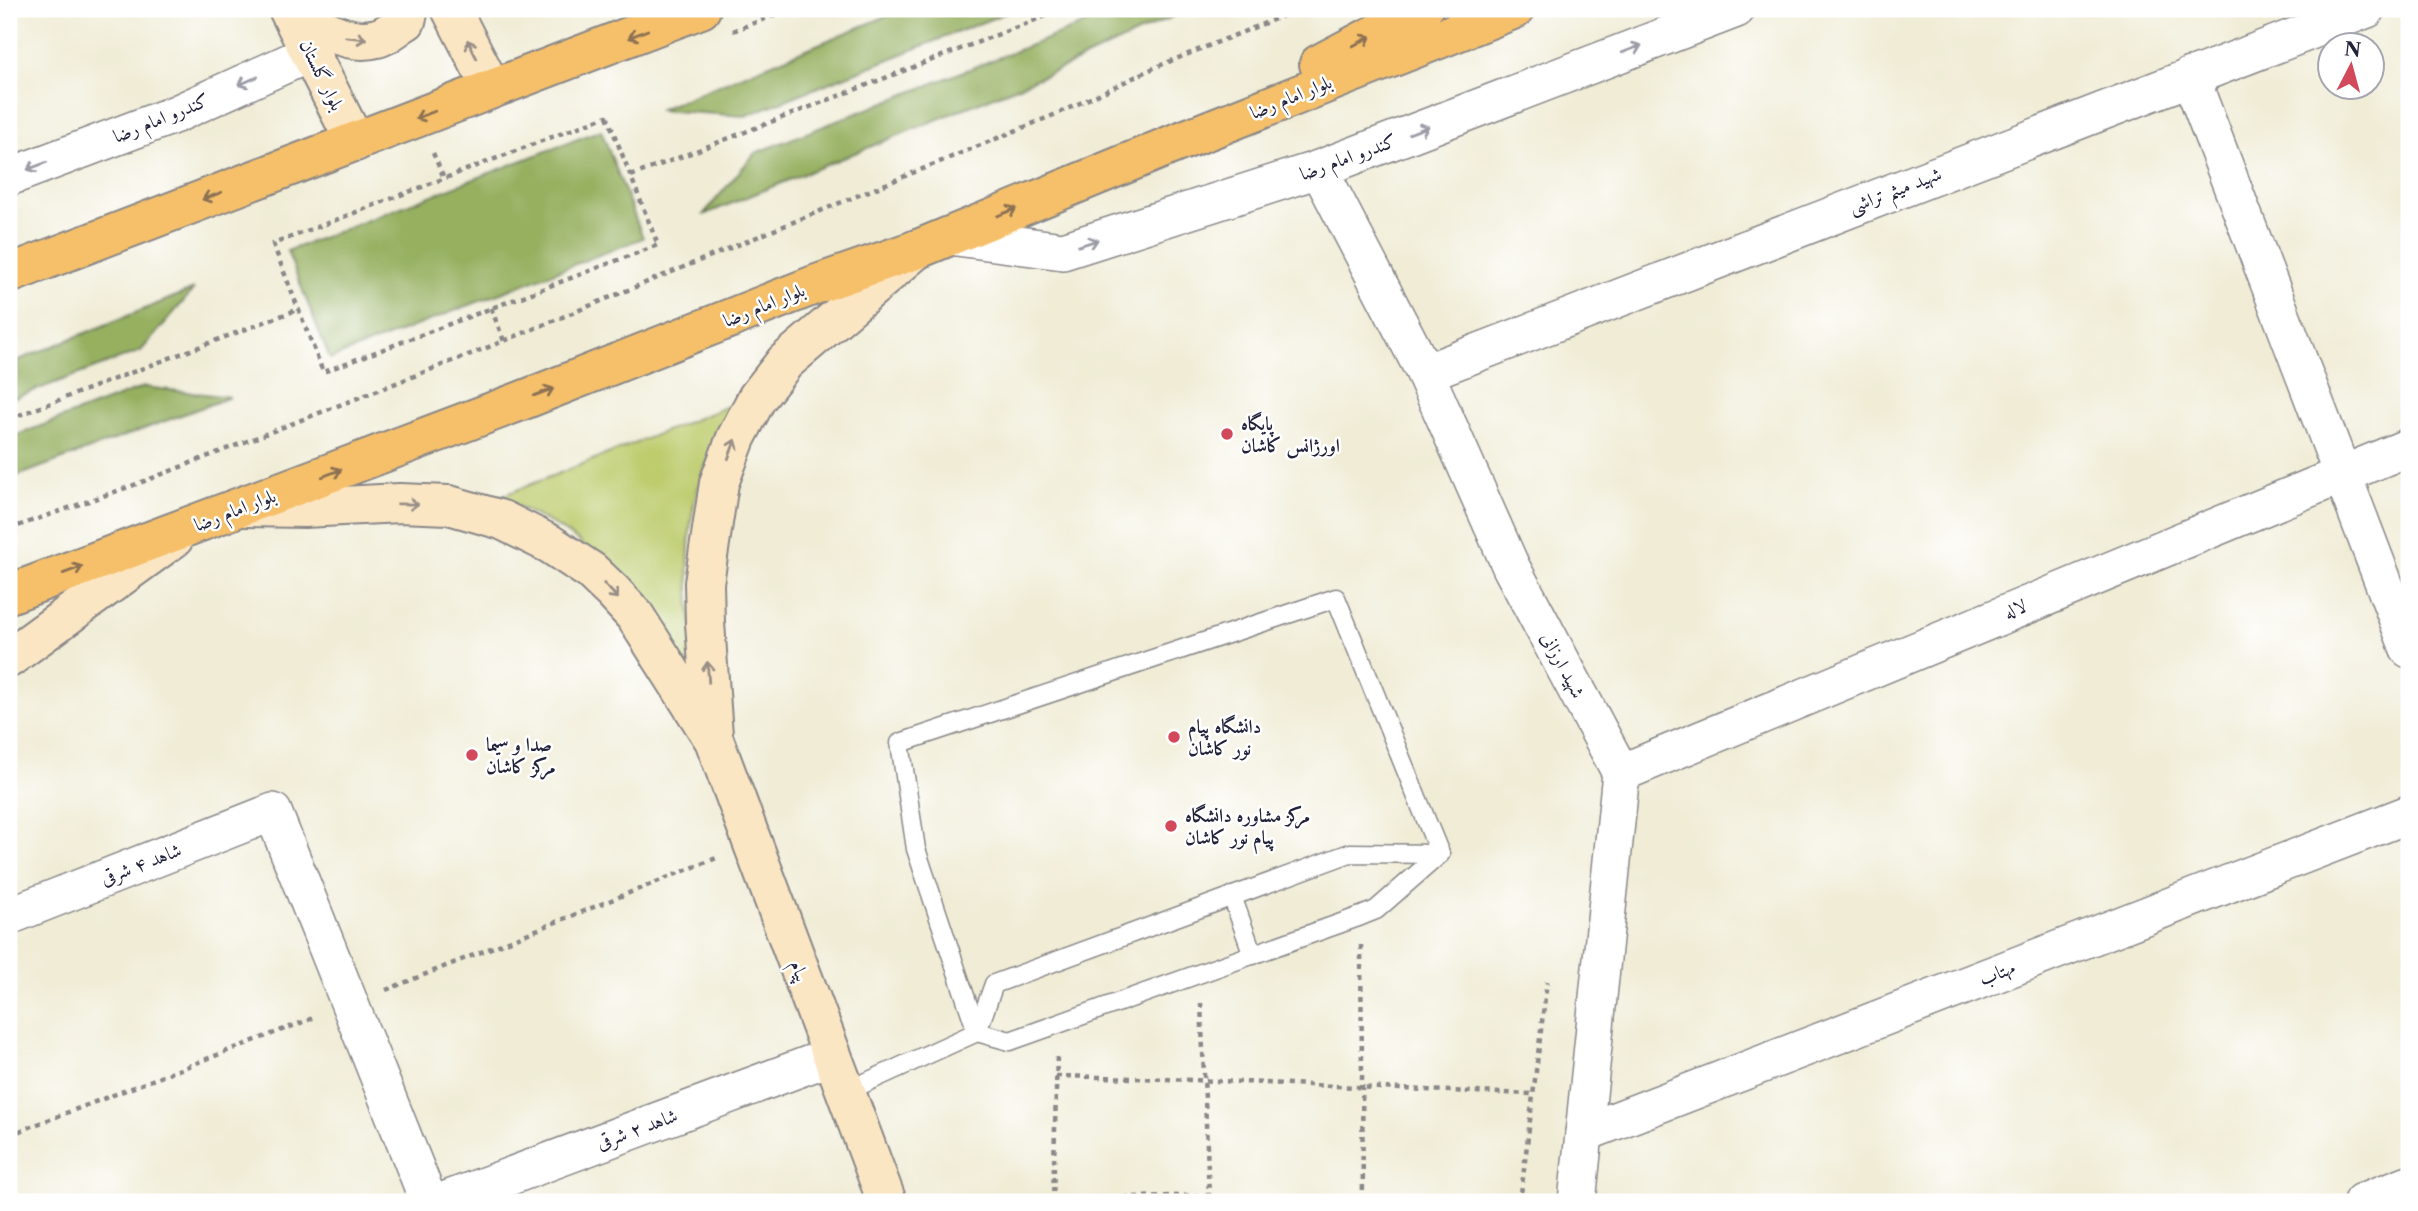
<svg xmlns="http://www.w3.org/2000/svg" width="2418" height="1211" font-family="'Libre Caslon Text',Amiri,serif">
<rect width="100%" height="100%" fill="#fff"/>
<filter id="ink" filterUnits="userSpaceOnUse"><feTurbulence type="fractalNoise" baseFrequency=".0143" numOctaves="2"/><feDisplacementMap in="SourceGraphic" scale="14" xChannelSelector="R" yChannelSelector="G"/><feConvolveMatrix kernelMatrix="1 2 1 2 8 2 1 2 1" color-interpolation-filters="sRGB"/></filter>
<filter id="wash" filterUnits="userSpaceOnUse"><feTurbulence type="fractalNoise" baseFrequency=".00686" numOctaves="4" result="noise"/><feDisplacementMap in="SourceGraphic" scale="28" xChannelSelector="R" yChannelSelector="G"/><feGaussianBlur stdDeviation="1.57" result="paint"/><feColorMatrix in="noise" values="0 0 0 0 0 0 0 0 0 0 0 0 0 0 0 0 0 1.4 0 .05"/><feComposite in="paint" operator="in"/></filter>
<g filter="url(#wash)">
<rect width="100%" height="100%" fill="#f0ecd6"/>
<!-- green -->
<path fill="#becc6e" stroke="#707754" stroke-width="2" d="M736,403C724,428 709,454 700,481C679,546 692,621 697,689L580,542L551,523L499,497Z"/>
<!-- forest -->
<g fill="#96b061" stroke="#5c694e" stroke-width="2">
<path d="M904,9H1016L745,116L658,110Z"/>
<path d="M1123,9H1189L1058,70L703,215L755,153Z"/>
<path d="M601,130L643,238L330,359L287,251Z"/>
<path d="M194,289L141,351L9,400V364Z"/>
<path d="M144,387L230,397L9,479V438Z"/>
</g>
</g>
<g filter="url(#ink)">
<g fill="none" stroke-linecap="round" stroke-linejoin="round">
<!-- service casing -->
<g stroke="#898788" stroke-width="21">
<g id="service">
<path d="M1232,896L1253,955"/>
<path d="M977,1032L994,984L1350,853L1440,854"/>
<path d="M845,1092L977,1032L1010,1041L1361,916L1376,910L1440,854L1336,598L900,743L916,849L977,1032"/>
</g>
</g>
<!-- minor casing -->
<g stroke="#898788" stroke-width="40">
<g id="minor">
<path d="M2190,76L2409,649"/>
<path d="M1319,169L1425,373L1511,567L1621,773L1577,1202"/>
<path d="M9,177L176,114L310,53"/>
<path d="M949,236L1063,251L1319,169L1736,9"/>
<path d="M1425,373L2367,9"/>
<path d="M1621,773L2409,447"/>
<path d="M9,916L273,812L429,1202"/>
<path d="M1584,1133L2409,814"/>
<path d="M441,1202L832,1056"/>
<path d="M2362,1202L2409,1184"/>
</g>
</g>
<!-- secondary casing -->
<g stroke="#898788" stroke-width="42">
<g id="secondary">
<path d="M288,9L355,142"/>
<path d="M296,9C316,27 348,46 377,38C387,36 397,26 406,21L409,9"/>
<path d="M451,9L492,89"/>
<path d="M242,507L304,508L400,503L449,505L502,520L550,544L591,571L613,592L635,616L714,740L887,1202"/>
<path d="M9,658L174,538"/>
<path d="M713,735L705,623L704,583L719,483L736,438L757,398L785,362L917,249"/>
</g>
</g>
<!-- primary casing -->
<g stroke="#898788" stroke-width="42">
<g id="primary">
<path d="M1319,64L1423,9"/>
<path d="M9,274L701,9"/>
<path d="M9,594L521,401L817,284L918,249L1176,143L1515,9"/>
</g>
</g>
<!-- path -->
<g stroke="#898788" stroke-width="4.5" stroke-dasharray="5 5" stroke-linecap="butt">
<path d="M733,31L791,9"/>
<path d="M607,116L658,245L323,372L273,244Z"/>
<path d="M433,153L444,178"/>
<path d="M631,176L1064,9"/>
<path d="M491,308L504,341"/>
<path d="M9,317L18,314"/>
<path d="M9,419L299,309"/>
<path d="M9,529L137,484L504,341L1061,112L1156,67L1300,9"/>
<path d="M1361,945L1363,1202"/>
<path d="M386,990L719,857"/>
<path d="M1201,1003L1209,1195L1215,1202"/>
<path d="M1056,1076C1215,1079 1374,1089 1533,1094"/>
<path d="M9,1135L316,1017"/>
<path d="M1054,1199L1209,1195"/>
<path d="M1053,1202L1057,1054"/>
<path d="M1520,1202L1547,981"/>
</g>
<!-- service -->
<use href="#service" stroke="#fff" stroke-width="18"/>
<!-- minor -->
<use href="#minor" stroke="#fff" stroke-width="37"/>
<!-- secondary -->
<use href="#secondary" stroke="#fbe6c4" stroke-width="38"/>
<!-- primary -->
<use href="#primary" stroke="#f6c06b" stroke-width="38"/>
</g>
<!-- one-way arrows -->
<defs><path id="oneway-shaft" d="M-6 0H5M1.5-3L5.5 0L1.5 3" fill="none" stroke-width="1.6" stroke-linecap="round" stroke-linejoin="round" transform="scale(1.75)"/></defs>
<g stroke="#8c7153">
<use href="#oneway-shaft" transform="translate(638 34) rotate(158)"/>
<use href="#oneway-shaft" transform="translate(1362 41) rotate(-28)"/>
<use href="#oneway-shaft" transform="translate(425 115) rotate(159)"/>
<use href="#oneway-shaft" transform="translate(212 196) rotate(159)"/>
<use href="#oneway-shaft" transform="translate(1007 212) rotate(-22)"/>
<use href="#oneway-shaft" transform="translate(544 392) rotate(-21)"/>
<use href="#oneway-shaft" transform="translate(332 473) rotate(-21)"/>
<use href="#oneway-shaft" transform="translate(73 570) rotate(-20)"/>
</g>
<g stroke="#998e86">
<use href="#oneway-shaft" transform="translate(356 38) rotate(6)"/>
<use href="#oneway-shaft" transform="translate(472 49) rotate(-117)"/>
<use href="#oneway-shaft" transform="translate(732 449) rotate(-69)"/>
<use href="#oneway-shaft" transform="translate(408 504) rotate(1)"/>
<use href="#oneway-shaft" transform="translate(611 591) rotate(46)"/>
<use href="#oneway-shaft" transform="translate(708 672) rotate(-94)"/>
</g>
<g stroke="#9c9ca7">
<use href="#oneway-shaft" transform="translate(1632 49) rotate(-21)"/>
<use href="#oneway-shaft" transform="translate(248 81) rotate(156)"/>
<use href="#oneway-shaft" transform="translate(1419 130) rotate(-21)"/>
<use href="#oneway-shaft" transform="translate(37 166) rotate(159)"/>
<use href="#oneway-shaft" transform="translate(1088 243) rotate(-18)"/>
</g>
</g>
<!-- markers -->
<g fill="#d1495b" stroke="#fff" stroke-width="2.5">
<circle cx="1227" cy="434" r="7"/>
<circle cx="1174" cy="737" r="7"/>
<circle cx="472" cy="755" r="7"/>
<circle cx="1171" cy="826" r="7"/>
</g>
<g text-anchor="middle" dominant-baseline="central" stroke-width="5" stroke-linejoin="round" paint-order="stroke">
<!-- street labels -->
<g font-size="19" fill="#22223b" stroke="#fff">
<text transform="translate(322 75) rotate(64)">بلوار گلستان</text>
<text transform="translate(1291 97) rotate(-22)">بلوار امام رضا</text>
<text transform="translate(161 118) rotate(-22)">کندرو امام رضا</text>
<text transform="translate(1348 157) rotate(-20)">کندرو امام رضا</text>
<text transform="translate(1895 190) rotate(-21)">شهید میثم تراشی</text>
<text transform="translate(764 305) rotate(-22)">بلوار امام رضا</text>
<text transform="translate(235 510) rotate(-21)">بلوار امام رضا</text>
<text transform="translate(2015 609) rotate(-23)">لاله</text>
<text transform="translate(1563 665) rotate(62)">شهید ارزانی</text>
<text transform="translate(141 864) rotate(-21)">شاهد ۴ شرقی</text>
<text transform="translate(800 971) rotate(69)">پیام</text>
<text transform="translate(1997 973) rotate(-21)">مهتاب</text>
<text transform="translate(637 1129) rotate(-20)">شاهد ۲ شرقی</text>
</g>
<!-- poi labels -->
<g font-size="19" font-weight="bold" fill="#22223b" stroke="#fff" text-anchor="start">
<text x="1241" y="423">پایگاه<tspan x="1241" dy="22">اورژانس کاشان</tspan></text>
<text x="1188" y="726">دانشگاه پیام<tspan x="1188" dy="22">نور کاشان</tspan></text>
<text x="486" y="744">صدا و سیما<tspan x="486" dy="22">مرکز کاشان</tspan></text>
<text x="1185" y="815">مرکز مشاوره دانشگاه<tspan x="1185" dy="22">پیام نور کاشان</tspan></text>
</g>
</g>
<!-- margin -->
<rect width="2418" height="1211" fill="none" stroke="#fff" stroke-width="35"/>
<!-- north arrow -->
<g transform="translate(2351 66) rotate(6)"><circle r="33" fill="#ffffff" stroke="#a7a7b1" stroke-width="2"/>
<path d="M0-5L12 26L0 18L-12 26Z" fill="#d1495b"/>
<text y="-10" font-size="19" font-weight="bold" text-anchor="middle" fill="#22223b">N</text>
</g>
</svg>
